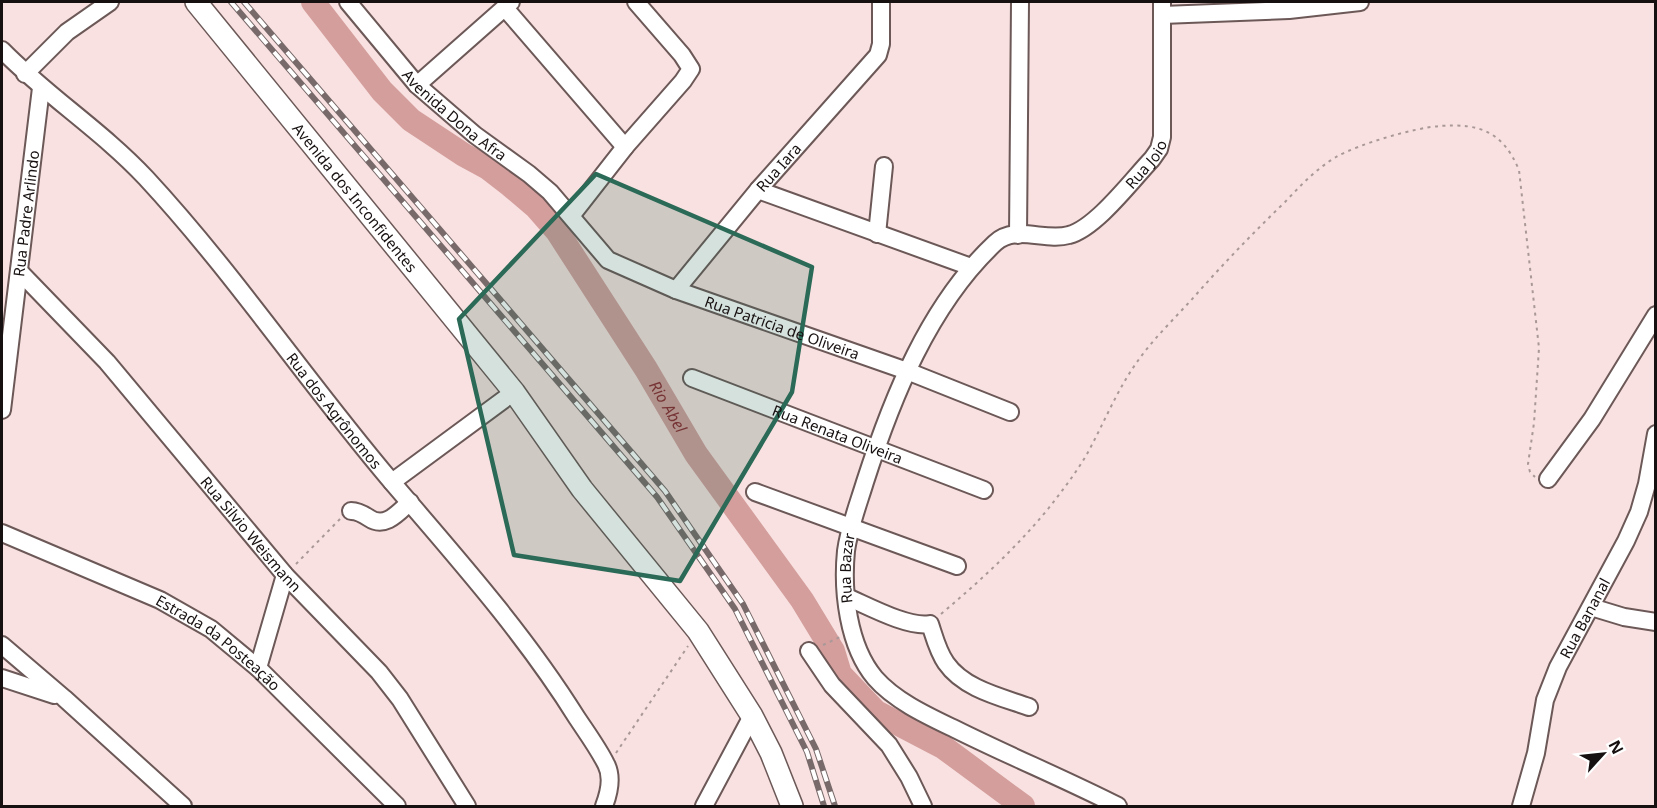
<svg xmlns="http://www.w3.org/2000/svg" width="1657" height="808" font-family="'Noto Sans',sans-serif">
<rect width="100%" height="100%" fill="#f8e1e0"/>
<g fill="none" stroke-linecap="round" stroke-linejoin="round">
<!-- river -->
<path stroke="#d39e9c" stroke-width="24" id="s1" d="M313,2L382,91L411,120L464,155L488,168L510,185L536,207L557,231L646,369L696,454L802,600L833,651L840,674L876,712L943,747L1023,806"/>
<!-- minor casing -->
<g stroke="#6b5857" stroke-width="20">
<g id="minor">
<path id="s2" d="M348,2L417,85L475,135L529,174L550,192L608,260L676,290L907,371L1010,412"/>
<path d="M505,8L625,147"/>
<path d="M1162,15L1289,10L1360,2"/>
<path id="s3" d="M2,50C47,96 102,131 146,178C234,273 307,382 391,481C456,557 524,633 577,718C587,733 598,748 606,764C613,777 609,793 604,806"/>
<path d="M25,74L67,32L110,2"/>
<path d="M417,85L511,2"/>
<path d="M758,190L971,267"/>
<path d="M571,216L625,147L683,81L691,69L682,55L636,2"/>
<path d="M877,234L884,166"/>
<path d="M1018,235L1020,2"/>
<path id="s4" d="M19,271L107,362L285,575L379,672L400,699L467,806"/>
<path id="s5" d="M676,290L758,190L878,55L881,44V2"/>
<path id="s6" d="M692,378L984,490"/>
<path id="s7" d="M2,410L41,88"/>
<path d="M1548,479L1592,419L1656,315"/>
<path d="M392,482L514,392"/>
<path d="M755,492L957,566"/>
<path d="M351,511C358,511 363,514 369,518C385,529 398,513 410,502"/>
<path id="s8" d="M2,533L160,600L211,629L258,668L397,806"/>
<path d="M847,597C868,606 908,628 930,624C934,636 938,652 946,663C964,689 1001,697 1029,707"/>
<path d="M1591,607L1624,617L1656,622"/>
<path d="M2,645L64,698L183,806"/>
<path d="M809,651L832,685L889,745L909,777L923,806"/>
<path d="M258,668L285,575"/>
<path d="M2,678L54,695"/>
<path d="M704,806L752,716"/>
<path id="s9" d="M1118,806C1065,779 1009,756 955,729C928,716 895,701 875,678C848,646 842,591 846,551C849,528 858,505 865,482C892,398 929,305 995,243C1015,224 1045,242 1069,235C1096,228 1132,180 1152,159L1159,149L1162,137V2"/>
<path id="s10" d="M1521,806L1536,753L1545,700L1558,667L1626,541L1639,512L1647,484L1656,434"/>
</g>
</g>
<!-- major casing -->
<g stroke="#6b5857" stroke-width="24">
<g id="major">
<path id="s11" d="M196,2L514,392L582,489L698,631L752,716L771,753L792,806"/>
</g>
</g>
<!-- path -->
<g stroke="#a99897" stroke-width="2" stroke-dasharray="3 4.5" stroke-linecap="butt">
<path d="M296,564L340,519"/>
<path d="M941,614C980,581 1015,549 1048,509C1062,491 1076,473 1087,454C1104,423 1117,390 1137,362C1153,339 1175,318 1194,297C1223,264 1253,233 1285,202C1301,185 1316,169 1336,157C1359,144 1413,128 1440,126C1480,123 1503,132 1519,170L1539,348L1534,423L1528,464L1530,472L1535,477"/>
<path d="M823,645L840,637"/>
<path d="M616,753L688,646"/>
</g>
<!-- minor -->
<use href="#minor" stroke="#fff" stroke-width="16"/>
<!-- major -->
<use href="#major" stroke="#fff" stroke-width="21"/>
<!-- rail casing -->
<g stroke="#786a6a" stroke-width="6">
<g id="rail">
<path d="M231,2L657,497L735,609L807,752L824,806"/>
<path d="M244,2L665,491L743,604L816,749L835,806"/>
</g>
</g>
<!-- rail -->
<use href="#rail" stroke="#fff" stroke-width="4" stroke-dasharray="11" stroke-linecap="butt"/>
</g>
<!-- marked area -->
<path fill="#2b6a57" fill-opacity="0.2" stroke="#2b6a57" stroke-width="4.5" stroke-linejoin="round" d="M596,174L812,267L792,392L680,581L514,555L459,319Z"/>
<g text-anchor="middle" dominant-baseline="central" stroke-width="4.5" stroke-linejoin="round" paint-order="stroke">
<!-- street labels -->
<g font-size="15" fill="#171010" stroke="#fff">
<text stroke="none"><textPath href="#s2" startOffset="156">Avenida Dona Afra</textPath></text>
<text stroke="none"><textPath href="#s9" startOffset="938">Rua Joio</textPath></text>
<text stroke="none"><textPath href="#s5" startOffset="160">Rua Iara</textPath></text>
<text stroke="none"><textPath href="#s11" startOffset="252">Avenida dos Inconfidentes</textPath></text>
<text stroke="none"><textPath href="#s7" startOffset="198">Rua Padre Arlindo</textPath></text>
<text stroke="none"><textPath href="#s2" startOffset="555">Rua Patricia de Oliveira</textPath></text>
<text stroke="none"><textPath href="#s3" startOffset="492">Rua dos Agrônomos</textPath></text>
<text stroke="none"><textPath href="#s6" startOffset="156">Rua Renata Oliveira</textPath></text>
<text stroke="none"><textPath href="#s4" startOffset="351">Rua Silvio Weismann</textPath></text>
<text stroke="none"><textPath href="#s9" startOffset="392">Rua Bazar</textPath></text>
<text stroke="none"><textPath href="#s10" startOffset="200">Rua Bananal</textPath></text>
<text stroke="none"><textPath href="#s8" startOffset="244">Estrada da Posteação</textPath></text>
</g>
<!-- water labels -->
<g font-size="16" font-style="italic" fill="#763435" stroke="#fff">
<text stroke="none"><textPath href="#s1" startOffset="546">Rio Abel</textPath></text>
</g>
</g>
<!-- border -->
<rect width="1657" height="808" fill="none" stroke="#171010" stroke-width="6"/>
<!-- north arrow -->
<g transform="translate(1603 754) rotate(63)" stroke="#ffffff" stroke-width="4.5" paint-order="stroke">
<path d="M0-4.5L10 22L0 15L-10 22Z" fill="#171010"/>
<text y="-9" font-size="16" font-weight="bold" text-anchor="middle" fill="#171010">N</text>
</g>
</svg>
